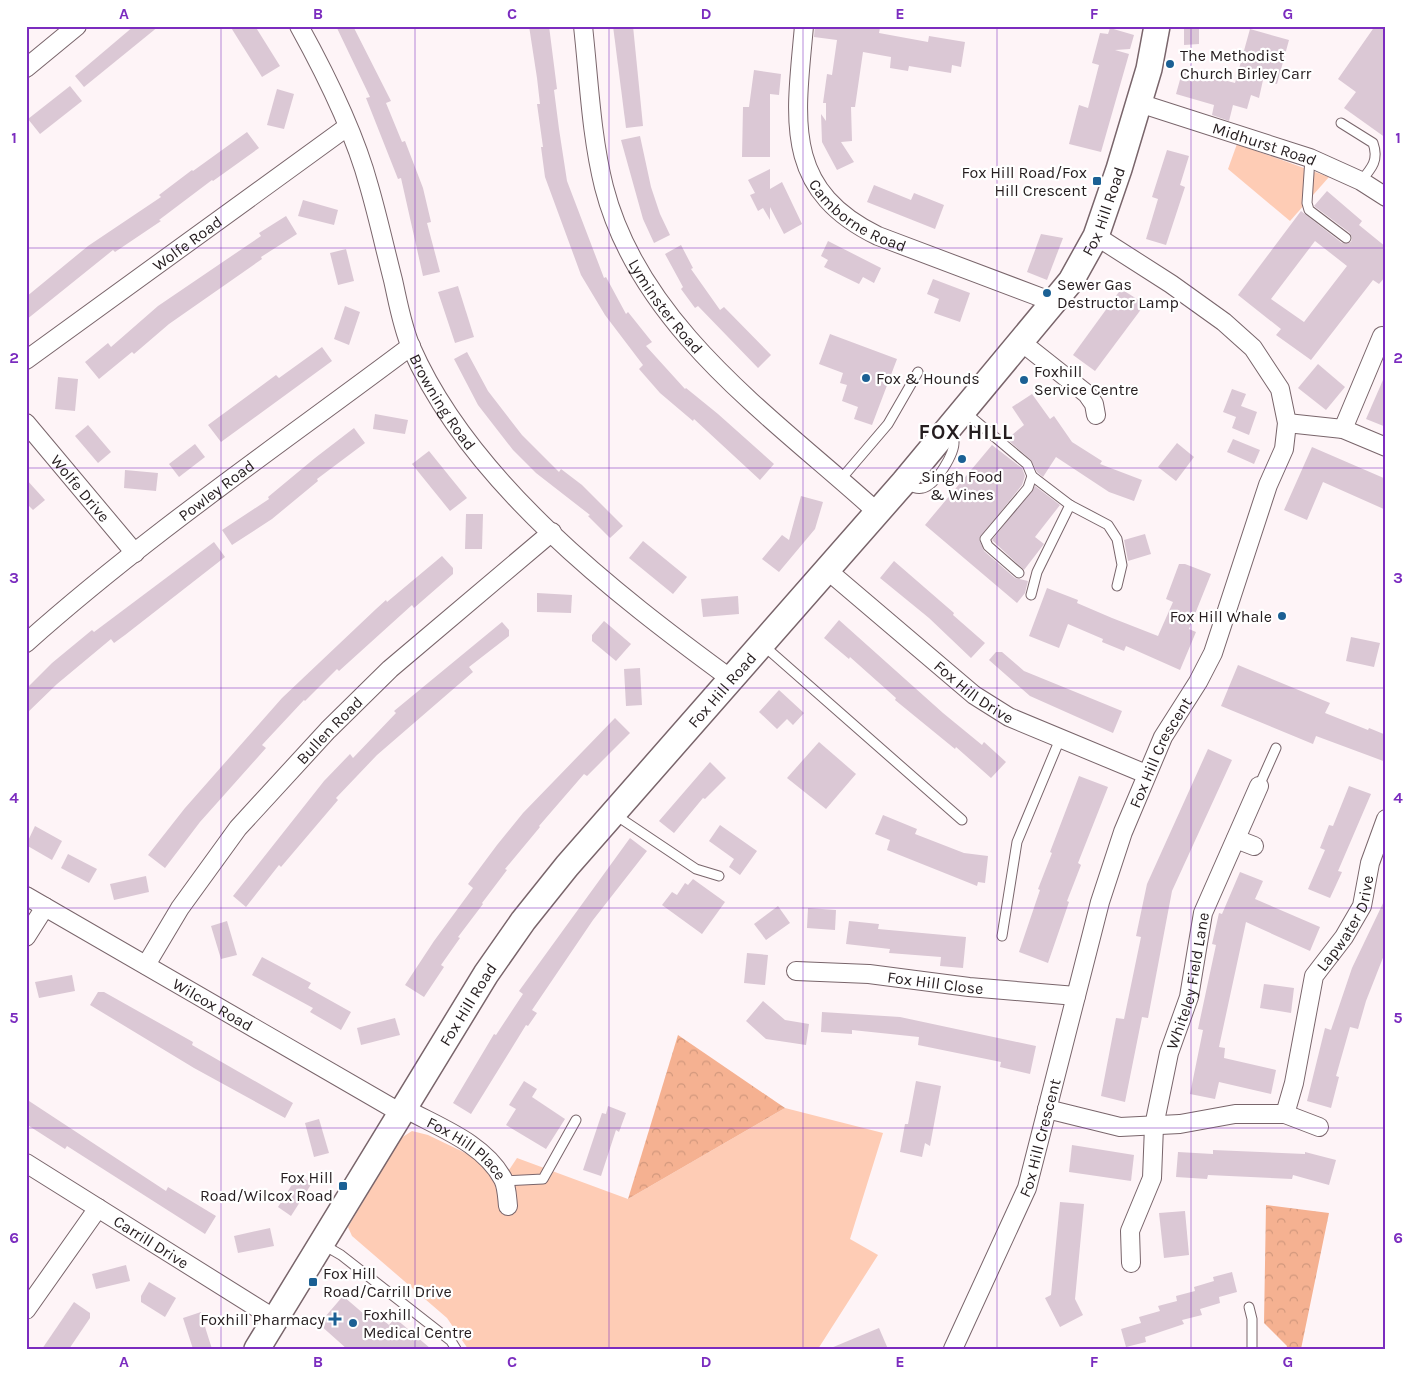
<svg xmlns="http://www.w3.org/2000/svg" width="1412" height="1375" font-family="Karla,sans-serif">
<defs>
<pattern id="forest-crowns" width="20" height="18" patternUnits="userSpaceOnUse" patternTransform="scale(1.25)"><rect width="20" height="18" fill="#f5b191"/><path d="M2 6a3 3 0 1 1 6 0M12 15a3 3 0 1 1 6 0" fill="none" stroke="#d2987d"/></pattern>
</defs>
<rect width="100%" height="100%" fill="#fef4f7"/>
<!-- grass -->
<g fill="#feccb5">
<path d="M1237,144L1329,177L1290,221L1228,169Z"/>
<path d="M785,1108L883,1133L850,1239L878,1255L818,1349H468L447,1318L352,1236L348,1227L401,1138L412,1131L428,1135L507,1173L517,1158L628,1199Z"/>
</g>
<!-- forest -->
<g fill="url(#forest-crowns)">
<path d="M678,1035L785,1108L628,1199Z"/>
<path d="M1266,1205L1329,1213L1301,1349H1286L1287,1346L1264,1323Z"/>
</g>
<!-- building -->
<g fill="#dbc8d5" fill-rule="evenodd">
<path d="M134,26H159L84,87L75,76Z"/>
<path d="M230,26H255L280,66L262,77Z"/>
<path d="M336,26H353L391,101L386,103L402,142L405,141L423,188L431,222L427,223L440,272L423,276L401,178L398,179L366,98L370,97Z"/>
<path d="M529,26H549L557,89L554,90L559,129L567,181L604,278L606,277L626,314L628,312L652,342L646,346L685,389L686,388L718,414L774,464L760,480L694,419L693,421L660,393L639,369L643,365L605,315L581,275L545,177L541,147H543L537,104H540L537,78Z"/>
<path d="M613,26H633L643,126L626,128Z"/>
<path d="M815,26H868L880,28L879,33L928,42L929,36L965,42L961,67L952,65L951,73L909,66L908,71L890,68L891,57L863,52L855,107H851L852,141L841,142L854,162L837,170L822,142L821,114L826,121V103H823L827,74L832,75L837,40L814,37Z"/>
<path d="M1184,26H1199V44L1184,45Z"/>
<path d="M1375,26H1386V138L1344,108L1356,92L1338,79Z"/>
<path d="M1110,28L1134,35L1130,49L1115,50L1129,54L1101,152L1069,144L1079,105L1088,108L1099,65L1092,63L1100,33L1108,34Z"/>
<path d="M1250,29L1289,40L1277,84L1263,80L1259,98L1251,95L1247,109L1233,105L1229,121L1212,115L1214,105L1176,94L1183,69L1235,83Z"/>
<path d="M754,70L781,74L779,95L770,94V157H742L743,107H749Z"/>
<path d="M70,86L82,101L40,134L28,119Z"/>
<path d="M277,89L294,94L284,129L267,125Z"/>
<path d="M247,132L259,148L213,181L212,180L159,220L161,221L115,252L113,250L26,320V297L88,246L161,197L159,195L192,170L193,171Z"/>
<path d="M640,136L651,187L660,214L670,235L654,243L643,219L621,140Z"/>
<path d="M1167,150L1189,156L1180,185L1185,187L1166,245L1146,239L1158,199L1152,197Z"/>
<path d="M770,169V189L782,182L802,224L784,234L770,207V220L763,208L758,211L750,195L755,193L748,180Z"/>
<path d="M874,185L911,200L914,193L944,205L935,229L867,202Z"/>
<path d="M1327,191L1362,221L1359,225L1386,247V276L1379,284L1373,280L1311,360L1276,335L1281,329L1238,295L1301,211L1342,243L1351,242L1352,238L1350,233L1314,206ZM1315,241L1347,266L1304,322L1271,299Z"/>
<path d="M303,200L338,210L334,225L298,216Z"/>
<path d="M286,216L297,234L261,257L262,259L169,324L134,354L132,352L99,379L85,362L108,343L111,347L158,306L261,236L259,233Z"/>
<path d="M1041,234L1063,238L1047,280L1027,272Z"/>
<path d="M828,241L881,268L874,283L863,277L859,284L824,267L828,260L821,256Z"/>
<path d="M681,245L693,268L691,269L720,310L724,307L771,355L758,368L698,306L695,308L681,289L683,287L665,254Z"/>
<path d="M346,249L354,281L338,285L330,253Z"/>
<path d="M933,279L970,293L960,322L934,313L939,299L927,294Z"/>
<path d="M458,286L474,337L455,343L438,292Z"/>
<path d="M1121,289L1145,304L1095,371L1073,355Z"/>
<path d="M345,306L360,312L349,345L334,339Z"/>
<path d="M830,334L897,359L872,425L854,419L858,407L842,401L847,385L840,383L843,373L819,364Z"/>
<path d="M322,347L332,361L221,442L208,425L276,375L279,378Z"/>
<path d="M467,352L488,391L522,435L559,472L561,469L582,485L623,526L610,538L588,516L590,515L536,473L513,450L478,405L454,359Z"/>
<path d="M1318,364L1345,387L1326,410L1298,388Z"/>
<path d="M1386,373V427L1366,419Z"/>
<path d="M58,377L78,379L75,411L55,409Z"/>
<path d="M1232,389L1246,394L1241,406L1257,412L1249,435L1232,428L1236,417L1223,412Z"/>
<path d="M1032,394L1050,419L1054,416L1072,442L1102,461L1100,464L1142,480L1134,501L1109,492L1056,457L1043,477L1037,472L1031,460L1007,439L1024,425L1012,407Z"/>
<path d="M375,414L408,420L405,434L373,429Z"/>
<path d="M88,425L111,452L98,463L75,436Z"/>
<path d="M354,428L365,443L317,479L318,481L272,519L232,545L222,530L269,499L268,497L315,458Z"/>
<path d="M1233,439L1260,450L1254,464L1227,452Z"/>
<path d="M1177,443L1194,457L1176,481L1158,467Z"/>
<path d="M195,444L205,457L179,477L169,464Z"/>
<path d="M992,445L1022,468L1025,476L1022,485L979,539L984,551L1015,578L1028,581L1025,593L1017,603L925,525Z"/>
<path d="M1312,447L1386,479V510L1323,482L1307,520L1284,510Z"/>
<path d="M429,451L467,498L450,511L412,464Z"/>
<path d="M125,470L158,473L156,491L124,488Z"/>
<path d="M26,479L45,500L33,510L26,503Z"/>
<path d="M1035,486L1060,505L1035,537L1044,544L1024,570L992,540Z"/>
<path d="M801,496L823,502L815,529L779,572L762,559L782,535L789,540Z"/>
<path d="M466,514H483L482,549H465Z"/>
<path d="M1145,534L1151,554L1128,561L1124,540Z"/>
<path d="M643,541L687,577L673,594L629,558Z"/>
<path d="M214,542L225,557L125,635L114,643L111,639L57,684L26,714V689L52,663L92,630L94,632Z"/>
<path d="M442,556L453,568V574L414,608L412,605L339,671L337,669L305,701L304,700L262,745L266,748L200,822L165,868L148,855L185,808L282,698L376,609L386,600L387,602Z"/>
<path d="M894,561L954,613L953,615L985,643L971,658L929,618L880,578Z"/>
<path d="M1179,564H1185L1211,574L1189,629L1196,632L1180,670L1126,646L1124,651L1102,642L1103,639L1068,624L1059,648L1029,636L1047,588L1078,600L1077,603L1112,618L1158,636L1173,602L1166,599Z"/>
<path d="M537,593L572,595L571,613L537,612Z"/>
<path d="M738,596L739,614L703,617L701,599Z"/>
<path d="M839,620L943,713L982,745L984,742L1006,762L991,778L956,747L955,749L895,700L896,698L850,657L849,659L824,638Z"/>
<path d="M604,621L631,644L616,661L592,641V635Z"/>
<path d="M502,622L509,630V636L469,667L473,672L377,755L336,798L338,800L281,867L279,865L246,907L233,896L324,781L350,754L353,758L396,713L394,711Z"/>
<path d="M1351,637L1380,643L1374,667L1346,661Z"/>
<path d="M996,652H1002L1024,671L1122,711L1113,733L1030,696L989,660Z"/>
<path d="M1238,665L1330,703L1325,713L1368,730L1369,728L1386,735V762L1316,736L1313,744L1221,706Z"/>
<path d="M640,668L642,705L626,706L624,669Z"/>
<path d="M779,690L804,713L793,725L787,719L777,729L759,712Z"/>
<path d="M615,718L630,733L587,776L584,774L539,826L540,827L505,869L507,870L482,903L483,904L458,937L460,938L441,965L444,967L424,997L405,985L434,941L473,888L468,884L497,845L523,813Z"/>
<path d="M819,742L856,774L826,809L787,778Z"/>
<path d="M1208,749L1232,760L1172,891L1148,1018L1142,1017L1125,1102L1101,1096L1116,1018L1124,1019L1141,937L1136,936L1147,884Z"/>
<path d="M710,762L726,778L705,799L703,798L674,833L659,821Z"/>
<path d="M1079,776L1108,787L1078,863L1081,865L1067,901L1069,902L1048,963L1019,952L1040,890L1038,889L1052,853L1050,852Z"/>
<path d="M1349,786L1371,794L1338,871L1342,872L1330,898L1308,889L1325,850L1320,848L1329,825L1333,826Z"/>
<path d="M883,815L917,829L915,834L964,853L988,856L985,883L978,882L977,886L887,850L890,840L875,834Z"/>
<path d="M720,825L757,851L740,875L729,867L734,859L709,841Z"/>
<path d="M35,826L62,841L52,860L26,845Z"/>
<path d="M630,838L647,851L593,920L532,1010L537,1013L528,1026L526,1025L471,1114L453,1103L494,1034L496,1035L523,994L519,991Z"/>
<path d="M68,854L97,869L89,883L61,868Z"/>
<path d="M1240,872L1263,881L1255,899L1320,927L1310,951L1246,922L1219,1047L1225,1048L1224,1058L1276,1070L1271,1094L1219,1082L1215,1099L1190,1094L1203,1030L1198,1029L1216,945L1212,944L1219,913L1222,914Z"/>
<path d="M146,876L149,892L114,900L110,884Z"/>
<path d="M693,879L725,902L702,934L662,905L672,892L677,895L685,883L688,885Z"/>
<path d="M1386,897V950L1366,1001L1358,1029L1350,1027L1336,1076L1339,1077L1331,1108L1307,1101L1325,1028L1331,1030L1352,968Z"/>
<path d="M778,906L790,923L766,940L754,924Z"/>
<path d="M808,908L836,910L835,930L807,928Z"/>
<path d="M227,921L237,955L221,959L211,926Z"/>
<path d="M849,921L879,924L878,929L966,937L963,968L940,966L941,957L889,953L890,949L846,944Z"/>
<path d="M747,953L768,955L765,985L744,983Z"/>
<path d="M262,957L311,983L308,988L351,1012L341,1030L310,1012L313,1008L252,975Z"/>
<path d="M72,975L75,991L39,998L35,982Z"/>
<path d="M1264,984L1294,988L1291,1013L1260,1008Z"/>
<path d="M98,992H104L193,1042L192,1045L293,1103L285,1118L194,1068L90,1005Z"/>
<path d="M763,1001L785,1020L809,1024L806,1045L766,1039L746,1021Z"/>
<path d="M822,1012L900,1017L1036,1046L1030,1074L1000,1067L1001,1062L918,1045L919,1037L852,1030V1034L821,1032Z"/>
<path d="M395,1018L400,1035L361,1045L357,1028Z"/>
<path d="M524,1081L537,1089L532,1097L565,1119L546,1149L506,1125L516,1109L509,1105Z"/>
<path d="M916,1081L941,1086L930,1146L925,1143L922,1157L900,1152L905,1124H908Z"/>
<path d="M26,1099L166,1191L168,1187L216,1216L205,1234L67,1146L65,1149L26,1124Z"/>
<path d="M608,1106L626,1113L619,1132L616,1130L601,1176L583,1170L602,1113L606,1114Z"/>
<path d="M319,1119L329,1153L314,1157L305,1123Z"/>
<path d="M1072,1145L1134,1155L1131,1181L1069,1172Z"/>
<path d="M1213,1150L1305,1154V1152L1336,1160L1329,1185L1293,1175L1292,1179L1208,1175L1207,1179L1176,1177L1178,1152L1213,1154Z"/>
<path d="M298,1175L312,1183L291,1216L278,1207Z"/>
<path d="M1060,1202L1084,1204L1075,1299L1083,1315L1060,1327L1045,1298L1051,1295Z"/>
<path d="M1185,1211L1189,1255L1164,1258L1159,1213Z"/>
<path d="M270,1228L274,1246L238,1253L234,1236Z"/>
<path d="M126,1265L130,1281L96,1289L92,1274Z"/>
<path d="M1232,1272L1237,1292L1219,1297L1220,1303L1200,1309L1202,1315L1182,1320L1184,1324L1145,1337L1146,1342L1126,1347L1121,1329L1141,1323L1139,1317L1160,1311L1158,1306L1177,1301L1176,1296L1195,1291L1194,1287L1214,1281L1213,1277Z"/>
<path d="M149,1282L176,1298L165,1317L141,1302V1296Z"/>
<path d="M343,1296L372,1321L377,1315L389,1325L395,1318L431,1349H347L319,1324Z"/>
<path d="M74,1302L90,1313V1318L69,1349H42Z"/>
<path d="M201,1312L206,1330L212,1349H193L183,1318Z"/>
<path d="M879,1328L888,1349H831V1348Z"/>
</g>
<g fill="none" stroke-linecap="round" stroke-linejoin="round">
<!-- lane casing -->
<g stroke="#79656b" stroke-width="11">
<g id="lane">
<path d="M1341,123L1373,143C1379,160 1372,168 1361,181"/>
<path d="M1310,158L1307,203L1309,210L1346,238"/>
<path d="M965,412L1027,464L1032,476L1028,488L985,539L988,546L1019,573"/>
<path d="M1032,476L1070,505L1108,525L1117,539L1122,565L1117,586"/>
<path d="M841,479L888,424L918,372"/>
<path d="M904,483C910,486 916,490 923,488C936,485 955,453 954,441L947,434"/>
<path d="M1031,595L1037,572L1070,505"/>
<path d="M764,646L962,820"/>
<path d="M1259,786L1276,748"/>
<path d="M614,814L696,869L719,876"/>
<path d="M1002,936L1017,842L1060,739"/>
<path d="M504,1181L543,1179L576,1120"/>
<path d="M322,1244L341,1255L451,1341L456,1349"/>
<path d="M1249,1307L1252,1319V1349"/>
</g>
</g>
<!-- street casing -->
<g stroke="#79656b" stroke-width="20">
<g id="street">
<path id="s1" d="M299,26C325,73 355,134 369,186C378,217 385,249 393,280C398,302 402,326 411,347C470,482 615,594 731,679"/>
<path id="s2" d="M583,26C589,80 591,135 604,187C640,328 775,419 877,512"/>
<path id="s3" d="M804,26C796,117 781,189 878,236L1053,302"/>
<path d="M26,68L77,26"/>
<path id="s4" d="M1139,103L1310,158L1361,181L1386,197"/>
<path d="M1020,341L1087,394L1094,404L1096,415"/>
<path id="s5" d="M26,360L347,127"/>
<path id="s6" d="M26,423L135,553"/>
<path d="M1287,423L1343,429L1386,447"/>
<path d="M1343,429L1382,336"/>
<path id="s7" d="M827,570L974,695L1009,717L1146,774"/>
<path id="s8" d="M26,643C147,535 282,443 411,346"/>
<path d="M1236,839L1254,846"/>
<path id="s9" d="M26,896L401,1113"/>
<path d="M26,937L45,907"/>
<path id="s10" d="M146,965L180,908L238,828L328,730L390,669L552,532"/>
<path id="s11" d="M796,971L869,974L969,987L1076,996"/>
<path id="s12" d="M404,1108C438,1127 484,1143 503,1179C507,1187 507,1197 508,1206"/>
<path id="s13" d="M1047,1109L1120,1127L1180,1124L1235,1114H1285L1294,1083L1314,976L1344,937L1362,906L1370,863L1386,819"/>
<path d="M1285,1114L1319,1127"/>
<path id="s14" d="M26,1163L275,1319"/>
<path id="s15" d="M1131,1263L1130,1231L1152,1178L1154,1126L1169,1053L1189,997L1203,913L1259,786"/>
<path d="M26,1310L98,1208"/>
<path id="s16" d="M953,1349L1027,1188L1100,902L1123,832L1163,737L1198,682L1213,653L1268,485L1284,449L1287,423L1280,389L1253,348L1224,322L1171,284L1096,236"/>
</g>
</g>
<!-- secondary casing -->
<g stroke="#79656b" stroke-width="28">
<g id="secondary">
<path id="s17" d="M257,1349L486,974L523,921L567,866L904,482L1071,281L1096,236L1119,169L1149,69L1157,26"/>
</g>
</g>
<!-- lane -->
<use href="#lane" stroke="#fff" stroke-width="9"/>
<!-- street -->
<use href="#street" stroke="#fff" stroke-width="18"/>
<!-- secondary -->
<use href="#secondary" stroke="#fff" stroke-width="25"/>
</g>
<!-- grid -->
<path fill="none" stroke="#7b2cbf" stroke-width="1" stroke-opacity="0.55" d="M221,26V1349M415,26V1349M609,26V1349M803,26V1349M997,26V1349M1191,26V1349M26,248H1386M26,468H1386M26,688H1386M26,908H1386M26,1128H1386"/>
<!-- markers -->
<g fill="#1b6094" stroke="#fff" stroke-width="2">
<circle cx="1170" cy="64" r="5"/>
<rect x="1092" y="176" width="10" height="10" rx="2.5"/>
<circle cx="1047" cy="293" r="5"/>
<circle cx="866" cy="378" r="5"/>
<circle cx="1024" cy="380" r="5"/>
<circle cx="962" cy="459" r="5"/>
<circle cx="1282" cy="616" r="5"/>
<rect x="338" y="1181" width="10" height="10" rx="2.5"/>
<rect x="308" y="1277" width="10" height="10" rx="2.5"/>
<path d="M332.5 1311.5h5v5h5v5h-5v5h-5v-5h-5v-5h5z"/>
<circle cx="353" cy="1323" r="5"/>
</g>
<g text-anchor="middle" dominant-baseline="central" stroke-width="4.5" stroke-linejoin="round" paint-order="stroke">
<!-- poi labels -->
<g font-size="16" fill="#251d1f" stroke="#fff" text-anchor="start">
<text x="1180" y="55">The Methodist<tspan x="1180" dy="18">Church Birley Carr</tspan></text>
<text x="1087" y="172" text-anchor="end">Fox Hill Road/Fox<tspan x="1087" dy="18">Hill Crescent</tspan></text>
<text x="1057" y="284">Sewer Gas<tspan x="1057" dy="18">Destructor Lamp</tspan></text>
<text x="1034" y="371">Foxhill<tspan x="1034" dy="18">Service Centre</tspan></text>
<text x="876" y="378">Fox &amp; Hounds</text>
<text x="962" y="476" text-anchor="middle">Singh Food<tspan x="962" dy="18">&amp; Wines</tspan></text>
<text x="1272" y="616" text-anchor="end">Fox Hill Whale</text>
<text x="333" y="1177" text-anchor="end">Fox Hill<tspan x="333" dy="18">Road/Wilcox Road</tspan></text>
<text x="323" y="1273">Fox Hill<tspan x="323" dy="18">Road/Carrill Drive</tspan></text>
<text x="363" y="1314">Foxhill<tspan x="363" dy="18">Medical Centre</tspan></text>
<text x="325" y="1319" text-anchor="end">Foxhill Pharmacy</text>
</g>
<!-- street labels -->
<g font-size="16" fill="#251d1f" stroke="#fff">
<text stroke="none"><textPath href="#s4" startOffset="132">Midhurst Road</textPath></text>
<text stroke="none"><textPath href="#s17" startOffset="1424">Fox Hill Road</textPath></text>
<text stroke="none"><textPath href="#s3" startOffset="215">Camborne Road</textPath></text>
<text stroke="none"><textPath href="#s5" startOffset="199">Wolfe Road</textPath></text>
<text stroke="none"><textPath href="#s2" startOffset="298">Lyminster Road</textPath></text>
<text stroke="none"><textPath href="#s1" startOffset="405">Browning Road</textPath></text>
<text stroke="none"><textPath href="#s6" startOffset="85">Wolfe Drive</textPath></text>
<text stroke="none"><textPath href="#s8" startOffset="244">Powley Road</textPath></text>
<text stroke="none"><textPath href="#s17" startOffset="809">Fox Hill Road</textPath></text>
<text stroke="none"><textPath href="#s7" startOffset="191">Fox Hill Drive</textPath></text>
<text stroke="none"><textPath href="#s10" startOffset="299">Bullen Road</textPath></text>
<text stroke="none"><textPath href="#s16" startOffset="634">Fox Hill Crescent</textPath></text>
<text stroke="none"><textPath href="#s13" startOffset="445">Lapwater Drive</textPath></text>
<text stroke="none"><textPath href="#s15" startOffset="291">Whiteley Field Lane</textPath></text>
<text stroke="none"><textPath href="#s11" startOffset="140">Fox Hill Close</textPath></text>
<text stroke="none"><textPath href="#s17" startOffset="404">Fox Hill Road</textPath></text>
<text stroke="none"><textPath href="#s9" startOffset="216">Wilcox Road</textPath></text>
<text stroke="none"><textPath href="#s16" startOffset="229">Fox Hill Crescent</textPath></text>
<text stroke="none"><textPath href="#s12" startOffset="75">Fox Hill Place</textPath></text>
<text stroke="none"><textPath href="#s14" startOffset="148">Carrill Drive</textPath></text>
</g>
<!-- district labels -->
<g font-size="21" font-weight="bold" letter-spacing="1" fill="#251d1f" stroke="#fff">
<text x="966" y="432">FOX HILL</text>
</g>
</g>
<!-- border -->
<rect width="1412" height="1375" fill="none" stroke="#ffffff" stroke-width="55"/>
<rect x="28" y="28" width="1356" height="1320" fill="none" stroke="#7b2cbf" stroke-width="2"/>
<g font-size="16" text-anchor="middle" font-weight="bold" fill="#7b2cbf">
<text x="124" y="19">A</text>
<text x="318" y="19">B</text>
<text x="512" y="19">C</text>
<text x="706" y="19">D</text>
<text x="900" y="19">E</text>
<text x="1094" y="19">F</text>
<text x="1288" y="19">G</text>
<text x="14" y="143">1</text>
<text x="1398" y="143">1</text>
<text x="14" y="363">2</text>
<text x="1398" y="363">2</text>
<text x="14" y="583">3</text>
<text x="1398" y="583">3</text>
<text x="14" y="803">4</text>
<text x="1398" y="803">4</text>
<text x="14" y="1023">5</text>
<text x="1398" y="1023">5</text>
<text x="14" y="1243">6</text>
<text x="1398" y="1243">6</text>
<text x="124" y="1367">A</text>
<text x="318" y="1367">B</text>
<text x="512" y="1367">C</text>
<text x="706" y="1367">D</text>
<text x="900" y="1367">E</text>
<text x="1094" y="1367">F</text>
<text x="1288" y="1367">G</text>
</g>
</svg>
